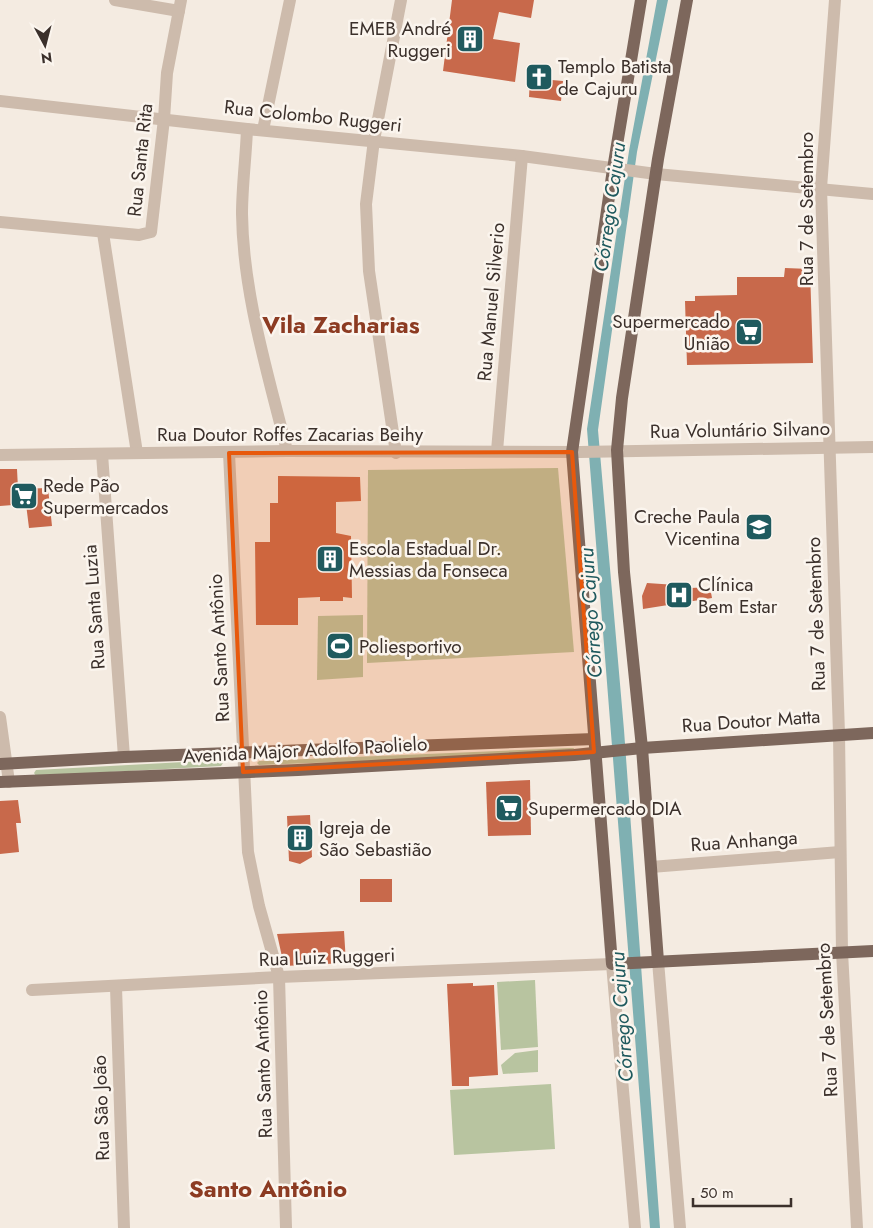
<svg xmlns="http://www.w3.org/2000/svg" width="873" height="1228" font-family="Jost,sans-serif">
<rect width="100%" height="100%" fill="#f4ebe1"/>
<!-- green -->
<g fill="#b8c4a0">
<path d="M558,468L574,652L367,663L368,470Z"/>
<path d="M363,615V677L317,680L318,616Z"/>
<path d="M570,748H574L572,753L259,765L257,763L259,761Z"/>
<path d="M221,760L223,763L221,766L36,776L34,773L36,770Z"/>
<path d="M535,980L538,1047L501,1050L497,982Z"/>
<path d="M538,1050V1072L503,1074L501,1065L515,1053Z"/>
<path d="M551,1084L555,1149L454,1155L450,1090Z"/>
</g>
<!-- water -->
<path fill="#7fb0b2" d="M657,0H668L637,152L598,430L624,730L660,1228H650L587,429L629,151Z"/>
<!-- building -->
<g fill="#c8694b">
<path d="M452,0H534L531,18L499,12L493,39L520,43L515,82L443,71Z"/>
<path d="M530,78L563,81L561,101L529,97Z"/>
<path d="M785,268L810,269L813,363L687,365L685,301H695V296L737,295V277H784Z"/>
<path d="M0,469H17L18,489L48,488L52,526L29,528L26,504L0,506Z"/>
<path d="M278,476L360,477L361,501L336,502V533L351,536L352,598L343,597V601H320V597L298,598V625H256L255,542H270V503H278Z"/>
<path d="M647,583L691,586V588L710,587L712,598L643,609L642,596Z"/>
<path d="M530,780L531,835L488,836L486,782Z"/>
<path d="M18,800L21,823H16L19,852L0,854V801Z"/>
<path d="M310,815L312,857L300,864L289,861L287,816Z"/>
<rect x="360" y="879" width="32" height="23"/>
<path d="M344,931L346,963L284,966L277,934Z"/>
<path d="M473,983V986L494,985L498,1075L469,1077V1086H452L447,984Z"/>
</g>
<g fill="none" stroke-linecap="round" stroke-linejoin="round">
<!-- minor -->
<g stroke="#cdbbac" stroke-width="12">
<path d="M115,0L179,11"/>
<path d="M835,0L821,188L839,734L842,952L857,1228"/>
<path d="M0,101L247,129L522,156L656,174L873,194"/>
<path d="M247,129C246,157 242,186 242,214C243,294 268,373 287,451"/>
<path d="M263,130L290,0"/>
<path d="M0,222L139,235L151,232L164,119L167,73L181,0"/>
<path d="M103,233L137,453"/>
<path d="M497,451L522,156"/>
<path d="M229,453L248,852L259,906L279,977L286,1228"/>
<path d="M396,453L369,271L366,204L374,140L401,0"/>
<path d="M102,454L124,757"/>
<path d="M0,455L287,451L580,452L873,447"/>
<path d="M0,717L9,782"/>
<path d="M651,867L840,852"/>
<path d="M658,961L680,1228"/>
<path d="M116,987L124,1228"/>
<path d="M32,990L279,977L612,964L635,1228"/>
</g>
<!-- major -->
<g stroke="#7d675c" stroke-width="12">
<path d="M641,0L613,169L572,452L612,964L873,951"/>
<path d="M0,764L124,757L594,739"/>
<path d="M0,782L298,770L574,755L642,748L873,733"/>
<path d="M658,961L642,748L624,572L617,450L622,398L658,159L687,0"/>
</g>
</g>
<!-- marked area -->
<path fill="#e8590c" fill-opacity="0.2" stroke="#e8590c" stroke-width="4" stroke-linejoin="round" d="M572,452L594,752L243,772L229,453Z"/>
<!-- icons -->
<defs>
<g id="building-square" transform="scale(1.4375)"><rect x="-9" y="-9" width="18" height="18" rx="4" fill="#1f5a5e" stroke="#fbf5ee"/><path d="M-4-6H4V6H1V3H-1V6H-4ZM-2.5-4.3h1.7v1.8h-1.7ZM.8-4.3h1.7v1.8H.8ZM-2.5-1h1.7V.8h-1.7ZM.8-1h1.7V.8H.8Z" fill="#fff"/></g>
<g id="church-square" transform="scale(1.4375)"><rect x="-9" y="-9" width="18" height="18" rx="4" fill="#1f5a5e" stroke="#fbf5ee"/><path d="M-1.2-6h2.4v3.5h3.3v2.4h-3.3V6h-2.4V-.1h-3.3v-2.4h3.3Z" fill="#fff"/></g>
<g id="supermarket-square" transform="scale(1.4375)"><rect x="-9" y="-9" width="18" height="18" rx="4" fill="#1f5a5e" stroke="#fbf5ee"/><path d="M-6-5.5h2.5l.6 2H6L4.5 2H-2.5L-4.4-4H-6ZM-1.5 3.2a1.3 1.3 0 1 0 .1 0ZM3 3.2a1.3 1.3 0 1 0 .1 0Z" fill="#fff"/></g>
<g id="school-square" transform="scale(1.4375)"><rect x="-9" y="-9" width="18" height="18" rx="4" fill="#1f5a5e" stroke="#fbf5ee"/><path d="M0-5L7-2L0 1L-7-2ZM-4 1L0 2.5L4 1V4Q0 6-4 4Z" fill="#fff"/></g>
<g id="hospital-square" transform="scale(1.4375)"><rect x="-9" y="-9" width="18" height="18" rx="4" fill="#1f5a5e" stroke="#fbf5ee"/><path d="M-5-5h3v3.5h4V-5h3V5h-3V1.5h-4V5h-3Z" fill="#fff"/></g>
<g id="stadium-square" transform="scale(1.4375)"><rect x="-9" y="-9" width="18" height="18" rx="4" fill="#1f5a5e" stroke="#fbf5ee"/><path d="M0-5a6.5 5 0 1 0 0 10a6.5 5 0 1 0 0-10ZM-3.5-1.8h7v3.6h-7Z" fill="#fff"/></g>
</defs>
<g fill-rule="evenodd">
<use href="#building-square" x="470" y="39"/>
<use href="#church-square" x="539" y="77"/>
<use href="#supermarket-square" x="749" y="332"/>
<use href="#supermarket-square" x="24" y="496"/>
<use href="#school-square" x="759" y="527"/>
<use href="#building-square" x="330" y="559"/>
<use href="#hospital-square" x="679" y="595"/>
<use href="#stadium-square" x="340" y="646"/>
<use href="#supermarket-square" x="509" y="808"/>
<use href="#building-square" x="300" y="838"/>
</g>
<g text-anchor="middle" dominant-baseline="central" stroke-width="5" stroke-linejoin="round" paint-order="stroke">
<!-- poi labels -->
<g font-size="19" fill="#3b302b" stroke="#fbf5ee" text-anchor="start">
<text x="451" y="28" text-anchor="end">EMEB André<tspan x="451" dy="22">Ruggeri</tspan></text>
<text x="558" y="66">Templo Batista<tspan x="558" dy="22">de Cajuru</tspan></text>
<text x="730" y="321" text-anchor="end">Supermercado<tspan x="730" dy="22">União</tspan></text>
<text x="43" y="485">Rede Pão<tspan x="43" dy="22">Supermercados</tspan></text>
<text x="740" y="516" text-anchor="end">Creche Paula<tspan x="740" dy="22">Vicentina</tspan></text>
<text x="349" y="548">Escola Estadual Dr.<tspan x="349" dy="22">Messias da Fonseca</tspan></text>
<text x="698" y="584">Clínica<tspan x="698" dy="22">Bem Estar</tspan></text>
<text x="359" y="646">Poliesportivo</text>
<text x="528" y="808">Supermercado DIA</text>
<text x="319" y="827">Igreja de<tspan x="319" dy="22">São Sebastião</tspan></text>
</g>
<!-- street labels -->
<g font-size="19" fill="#3b302b" stroke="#fbf5ee">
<text transform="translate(313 116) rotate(6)">Rua Colombo Ruggeri</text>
<text transform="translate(140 160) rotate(-84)">Rua Santa Rita</text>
<text transform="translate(806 209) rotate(-90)">Rua 7 de Setembro</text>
<text transform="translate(491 302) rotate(-85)">Rua Manuel Silverio</text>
<text transform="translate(740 430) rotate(-1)">Rua Voluntário Silvano</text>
<text x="290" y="434">Rua Doutor Roffes Zacarias Beihy</text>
<text transform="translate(94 607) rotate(-94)">Rua Santa Luzia</text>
<text transform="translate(816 614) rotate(-92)">Rua 7 de Setembro</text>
<text transform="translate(219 648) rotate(-93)">Rua Santo Antônio</text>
<text transform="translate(751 721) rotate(-4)">Rua Doutor Matta</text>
<text transform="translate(305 750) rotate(-3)">Avenida Major Adolfo Paolielo</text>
<text transform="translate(744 841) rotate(-4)">Rua Anhanga</text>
<text transform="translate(327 957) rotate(-2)">Rua Luiz Ruggeri</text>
<text transform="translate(827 1020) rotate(-93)">Rua 7 de Setembro</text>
<text transform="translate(263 1064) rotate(-92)">Rua Santo Antônio</text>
<text transform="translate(101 1108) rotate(-92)">Rua São João</text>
</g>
<!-- water labels -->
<g font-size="20" font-style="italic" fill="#1f5a5e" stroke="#fbf5ee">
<text transform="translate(610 207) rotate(-82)">Córrego Cajuru</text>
<text transform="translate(591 613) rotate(-94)">Córrego Cajuru</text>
<text transform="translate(622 1017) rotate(-94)">Córrego Cajuru</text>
</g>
<!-- district labels -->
<g font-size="24" font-weight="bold" fill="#8c3b22" stroke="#fbf5ee">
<text x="341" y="324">Vila Zacharias</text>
<text x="268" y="1188">Santo Antônio</text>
</g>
</g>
<!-- north arrow -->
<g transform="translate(45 45) rotate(173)" stroke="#fbf5ee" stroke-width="4" paint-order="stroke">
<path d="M0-4L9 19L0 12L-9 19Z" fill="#3b302b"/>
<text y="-8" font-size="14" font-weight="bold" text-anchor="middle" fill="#3b302b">N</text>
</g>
<!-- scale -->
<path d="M693 1198v8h98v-8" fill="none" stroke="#3b302b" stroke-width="2.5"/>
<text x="700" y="1198" font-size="15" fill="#3b302b" stroke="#fbf5ee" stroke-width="4" paint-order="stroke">50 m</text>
</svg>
